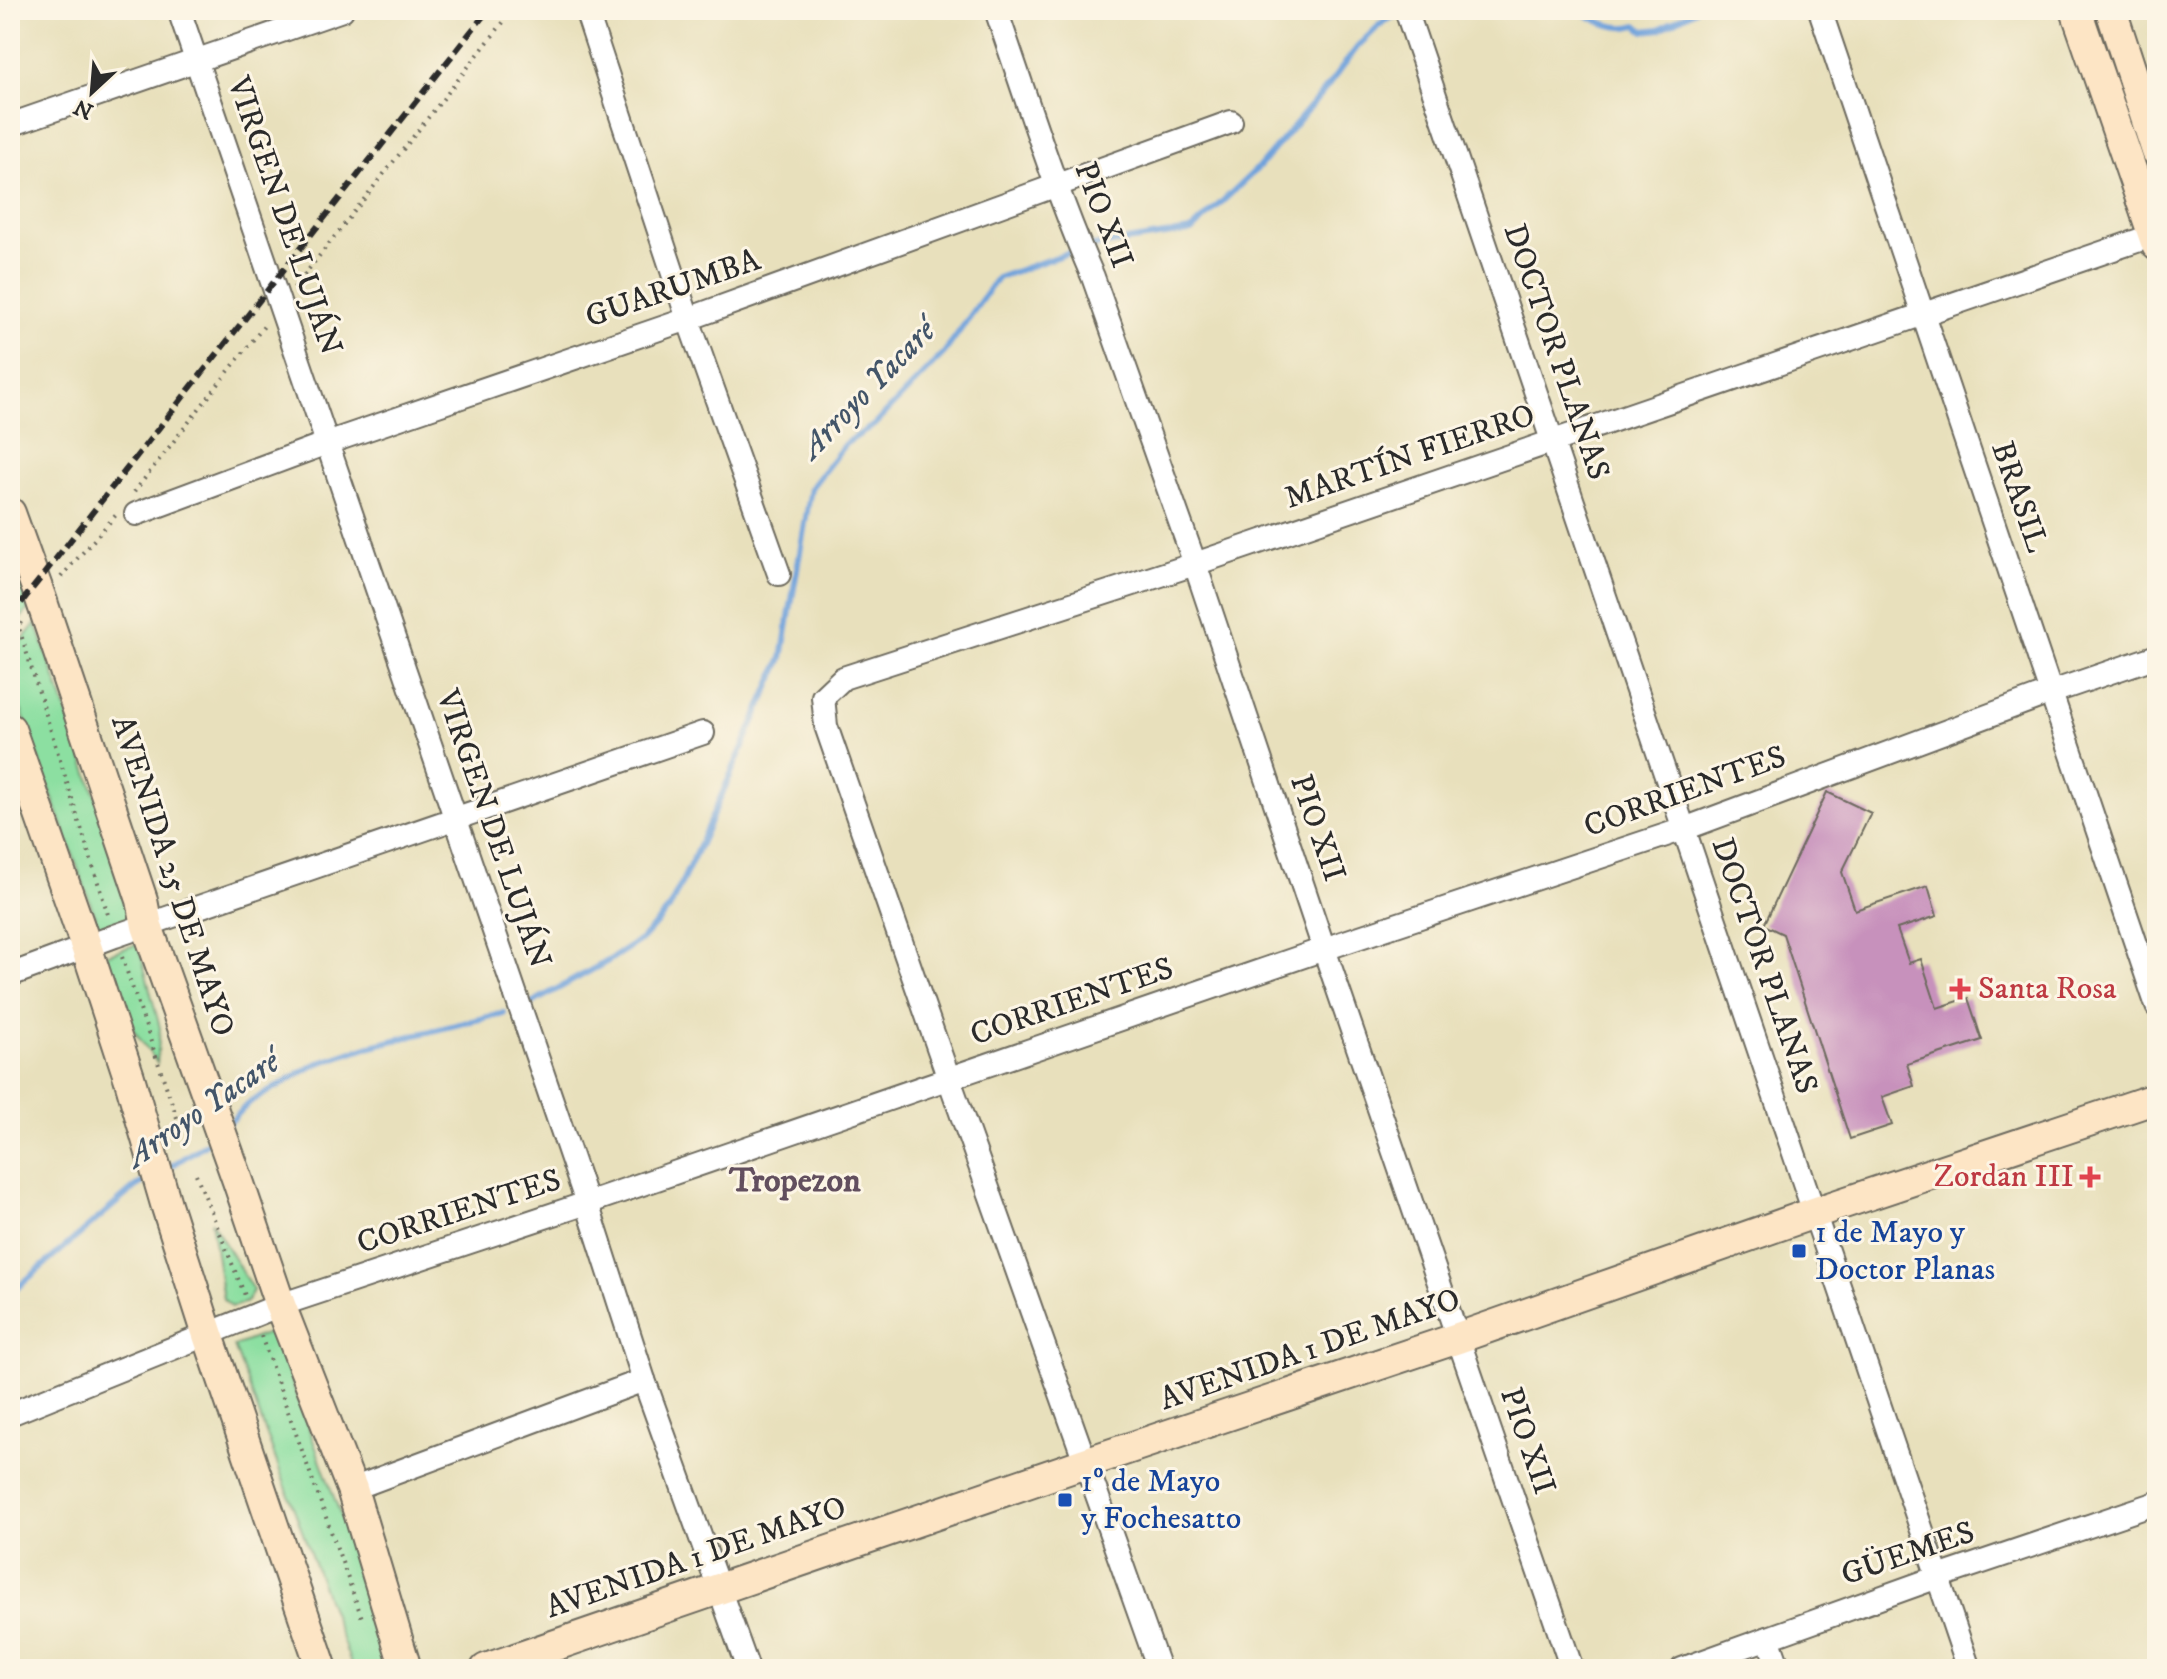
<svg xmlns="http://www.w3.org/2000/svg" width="2167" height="1679" font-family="'IM FELL DW Pica',serif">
<rect width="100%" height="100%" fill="#fcf5e5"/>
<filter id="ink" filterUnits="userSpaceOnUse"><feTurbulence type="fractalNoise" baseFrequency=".0125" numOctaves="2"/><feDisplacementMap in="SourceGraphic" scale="16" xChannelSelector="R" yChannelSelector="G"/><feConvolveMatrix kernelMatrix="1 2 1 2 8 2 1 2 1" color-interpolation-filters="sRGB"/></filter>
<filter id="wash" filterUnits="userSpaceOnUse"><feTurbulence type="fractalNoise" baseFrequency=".006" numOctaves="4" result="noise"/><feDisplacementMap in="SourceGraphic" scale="32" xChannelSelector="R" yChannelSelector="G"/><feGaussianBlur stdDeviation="1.8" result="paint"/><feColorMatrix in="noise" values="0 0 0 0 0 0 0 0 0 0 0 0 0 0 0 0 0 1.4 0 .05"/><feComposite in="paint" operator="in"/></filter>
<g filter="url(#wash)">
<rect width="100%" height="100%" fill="#e8e0bc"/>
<!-- green -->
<g fill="#8cdfa1" stroke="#5c8566" stroke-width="2">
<path d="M2088,10H2099L2157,180V199Z"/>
<path d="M22,578L37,599L10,631V581Z"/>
<path d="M36,623L139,921L101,933L10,679V655Z"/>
<path d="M138,944L160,1028L157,1063L128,1022L102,956Z"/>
<path d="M211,1221L253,1290L247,1302L232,1307L223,1299Z"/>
<path d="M273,1331L397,1669H353L234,1346Z"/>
</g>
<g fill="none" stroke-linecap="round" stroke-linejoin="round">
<!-- stream -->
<g stroke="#6fa2db" stroke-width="6">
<path d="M1578,10C1597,21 1615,32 1637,25L1644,31L1660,29L1695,10"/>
<path d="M1087,247L1191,231L1260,166L1327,87L1359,45L1384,21L1404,12"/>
<path d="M530,1004L608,961L642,939L669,909L700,844L782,658L811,488L845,444L874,425L944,353L997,278L1076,250"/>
<path d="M226,1126L250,1102L316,1064L367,1047L504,1013"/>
<path d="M165,1170L213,1139"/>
<path d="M10,1294L135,1187L148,1179"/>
</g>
</g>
<g id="blocks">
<!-- building -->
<path fill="#c791bc" d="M1827,792L1871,813L1842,872L1855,910L1928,886L1937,916L1897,929L1909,963L1921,959L1937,1008L1968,998L1982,1040L1907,1064L1914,1086L1882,1097L1892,1125L1850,1139L1783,934L1764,925Z"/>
</g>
</g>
<g filter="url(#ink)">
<use href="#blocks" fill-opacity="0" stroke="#6d6a5e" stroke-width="2"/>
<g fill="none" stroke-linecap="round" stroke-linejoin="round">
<!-- street casing -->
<g stroke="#6d6a5e" stroke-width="26">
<g id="street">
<path d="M179,10L587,1203L644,1380L748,1669"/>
<path d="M588,10L589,19L688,319L779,574"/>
<path d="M996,10C1027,100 1055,190 1093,277L1195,564L1324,949L1572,1669"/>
<path d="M1406,10L1969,1669"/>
<path d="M1820,10L2157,1006"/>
<path d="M10,125L342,10"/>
<path d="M136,514L327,443L688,319L1231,122"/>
<path d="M10,975L115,936L703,733"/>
<path d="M10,1414L280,1305L587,1203L1324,949L1684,829L2052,692L2157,656"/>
<path d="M352,1489L644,1380"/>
<path d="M1768,1638L1779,1669"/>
<path d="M1159,1669L949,1079L826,726L823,697L843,678L1195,564L2157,234"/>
<path d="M1682,1669L1938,1577L2157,1503"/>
</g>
</g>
<!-- secondary casing -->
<g stroke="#6d6a5e" stroke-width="34">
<g id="secondary">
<path d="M2076,10L2157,245"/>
<path d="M2111,10L2157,151"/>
<path d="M10,513L41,599L142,900L147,926L238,1181L280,1305L352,1489L406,1669"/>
<path d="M10,729L86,946L129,1077L166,1204L208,1335L322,1669"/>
<path d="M486,1669L1085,1463L1458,1338L1814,1213L2157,1098"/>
</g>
</g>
<!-- path -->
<g stroke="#6d6a5e" stroke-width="4" stroke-dasharray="2 6" stroke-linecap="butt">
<path d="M294,288L513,10"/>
<path d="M134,492L264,326"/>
<path d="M61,577L116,515"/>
<path d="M10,599L109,918"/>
<path d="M10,636L23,620"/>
<path d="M122,957L177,1118"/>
<path d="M196,1174L246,1298"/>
<path d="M261,1336L362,1618"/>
</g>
<!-- street -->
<use href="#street" stroke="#fff" stroke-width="22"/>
<!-- secondary -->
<use href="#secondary" stroke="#fde5c5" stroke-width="30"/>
<!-- rail -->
<path stroke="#2b2b2b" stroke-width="6" stroke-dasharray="12 6" stroke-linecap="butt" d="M10,617L488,10"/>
</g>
</g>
<!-- markers -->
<g fill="#e0444e" stroke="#fcf5e5" stroke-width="3">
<path d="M1956 977h8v8h8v8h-8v8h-8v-8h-8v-8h8z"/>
<path d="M2086 1165h8v8h8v8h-8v8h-8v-8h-8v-8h8z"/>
</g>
<g fill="#1a4fb4" stroke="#fcf5e5" stroke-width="3">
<rect x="1791" y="1243" width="16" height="16" rx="4"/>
<rect x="1057" y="1492" width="16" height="16" rx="4"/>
</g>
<g text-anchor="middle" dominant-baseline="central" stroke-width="6" stroke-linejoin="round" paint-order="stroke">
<!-- street labels -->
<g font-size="32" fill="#2b2b2b" stroke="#fcf5e5">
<text transform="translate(1103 215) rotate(69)">PIO XII</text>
<text transform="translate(284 216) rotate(71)">VIRGEN DE LUJÁN</text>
<text transform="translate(673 289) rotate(-19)">GUARUMBA</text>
<text transform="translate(1556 352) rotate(71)">DOCTOR PLANAS</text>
<text transform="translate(1410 457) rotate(-19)">MARTÍN FIERRO</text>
<text transform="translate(2019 497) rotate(71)">BRASIL</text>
<text transform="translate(1685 792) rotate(-20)">CORRIENTES</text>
<text transform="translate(1317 828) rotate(71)">PIO XII</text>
<text transform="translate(493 829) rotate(71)">VIRGEN DE LUJÁN</text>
<text transform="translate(172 876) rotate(72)">AVENIDA 25 DE MAYO</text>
<text transform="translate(1764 966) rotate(71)">DOCTOR PLANAS</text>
<text transform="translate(1072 1002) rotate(-19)">CORRIENTES</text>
<text transform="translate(459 1212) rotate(-18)">CORRIENTES</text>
<text transform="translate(1310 1350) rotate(-19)">AVENIDA 1 DE MAYO</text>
<text transform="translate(1527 1441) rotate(71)">PIO XII</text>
<text transform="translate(1908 1554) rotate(-19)">GÜEMES</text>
<text transform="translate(696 1558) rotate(-19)">AVENIDA 1 DE MAYO</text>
</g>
<!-- health labels -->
<g font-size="32" fill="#be3a42" stroke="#fcf5e5" text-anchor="start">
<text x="1978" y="989">Santa Rosa</text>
<text x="2074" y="1177" text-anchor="end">Zordan III</text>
</g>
<!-- transit labels -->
<g font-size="32" fill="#164399" stroke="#fcf5e5" text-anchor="start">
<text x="1815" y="1233">1 de Mayo y<tspan x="1815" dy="37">Doctor Planas</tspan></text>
<text x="1081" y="1482">1º de Mayo<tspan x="1081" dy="37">y Fochesatto</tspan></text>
</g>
<!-- water labels -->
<g font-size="34" font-style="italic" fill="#435569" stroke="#fcf5e5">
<text transform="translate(868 389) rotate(-46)">Arroyo Yacaré</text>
<text transform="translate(203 1109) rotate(-35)">Arroyo Yacaré</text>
</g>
<!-- neighbourhood labels -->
<g font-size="34" font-weight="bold" fill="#624f5e" stroke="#fcf5e5">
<text x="795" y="1181">Tropezon</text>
</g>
</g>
<!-- margin -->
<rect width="2167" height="1679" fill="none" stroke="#fcf5e5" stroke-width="40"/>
<!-- north arrow -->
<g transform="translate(92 92) rotate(206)" stroke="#fcf5e5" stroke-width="6" paint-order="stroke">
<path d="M0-6L14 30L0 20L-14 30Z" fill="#2b2b2b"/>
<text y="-12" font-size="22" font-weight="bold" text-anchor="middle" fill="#2b2b2b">N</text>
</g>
</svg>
